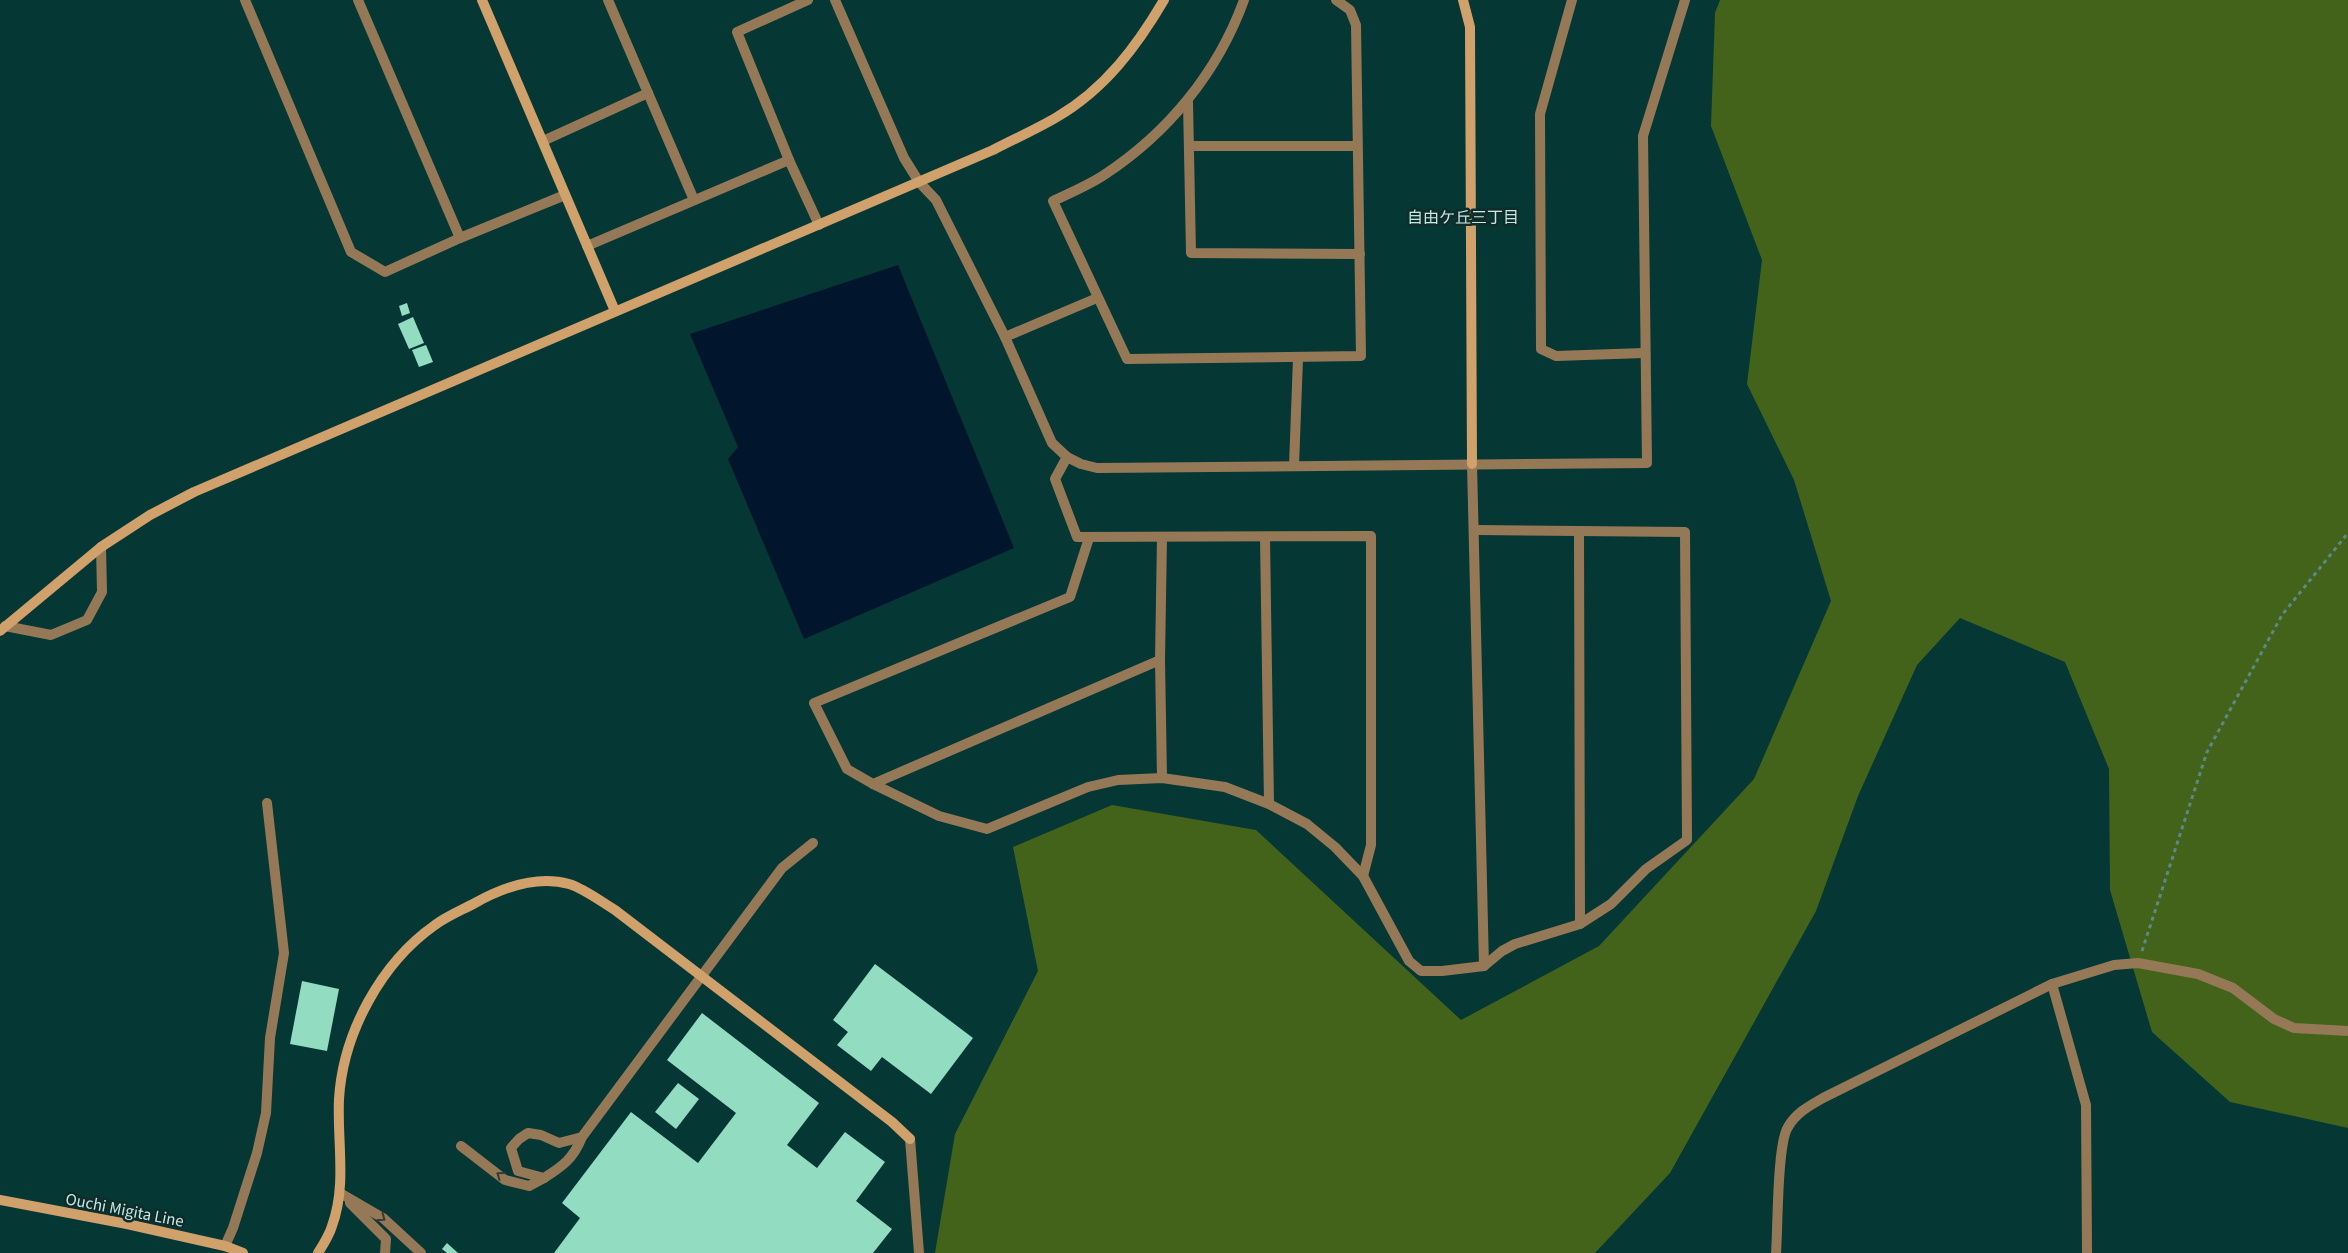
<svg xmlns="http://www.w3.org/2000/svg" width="2348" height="1253" font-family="Georgia,'Noto Sans JP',serif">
<rect width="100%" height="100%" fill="#053735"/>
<!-- forest -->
<path fill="#43631b" d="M1720,0H2348V1128L2230,1102L2152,1032L2110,890L2109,769L2065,662L1960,618L1917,665L1858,796L1816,911L1670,1173L1595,1253H935L955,1134L1038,971L1013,847L1112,805L1256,830L1461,1020L1599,946L1754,779L1831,601L1794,480L1747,384L1762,260L1711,126L1715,13Z"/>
<!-- water -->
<path fill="#01162c" d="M898,265L1014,548L804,639L728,459L738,447L690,334Z"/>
<!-- building -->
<g fill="#92dcc2">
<path d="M407,303L410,313L402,316L399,306Z"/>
<path d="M413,317L424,343L409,349L398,324Z"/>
<path d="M426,345L433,362L419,367L412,350Z"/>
<path d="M875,964L973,1038L931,1094L882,1057L871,1071L837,1045L848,1032L833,1020Z"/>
<path d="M302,981L339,989L327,1051L290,1044Z"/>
<path d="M702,1013L819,1103L787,1145L817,1168L845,1132L885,1162L856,1201L892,1229L873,1253H554L580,1218L562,1203L631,1112L698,1163L736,1113L667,1060Z"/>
<path d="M678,1083L699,1099L676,1129L655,1112Z"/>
<path d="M447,1243L458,1253H447L442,1249Z"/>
</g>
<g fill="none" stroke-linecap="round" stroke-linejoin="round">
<!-- path -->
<path stroke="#5b8986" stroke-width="3" stroke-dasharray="4 4" stroke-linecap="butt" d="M2142,951L2207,752L2282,615L2348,533"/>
<!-- lane -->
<g stroke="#957957" stroke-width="10">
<path d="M582,1137L559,1143L541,1135L528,1133L519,1139L511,1148L518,1171L544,1178C563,1166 573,1159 582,1137L782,868L813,843"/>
<path d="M461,1146L505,1180L529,1186L544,1178"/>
<path d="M340,1193L383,1218L421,1253"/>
<path d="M350,1203L386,1239L385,1253"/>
</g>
<!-- street -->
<g stroke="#957957" stroke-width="10">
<path d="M245,0L351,252L385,272L460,238L565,195"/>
<path d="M358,0L460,238"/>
<path d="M808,0L737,32L789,160L819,225"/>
<path d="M835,0L904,158L919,182L936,200L1005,337L1052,443L1067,457L1081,464L1097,468L1647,463L1643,136L1685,0"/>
<path d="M1244,0C1218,72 1168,133 1104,175C1089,185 1070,193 1053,201L1127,359L1361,356L1356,25L1350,10L1336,0"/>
<path d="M1572,0L1540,114L1541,349L1556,356L1644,353"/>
<path d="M648,93L694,200"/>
<path d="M1188,102L1191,253L1360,254"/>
<path d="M543,141L648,93L608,0"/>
<path d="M1189,146H1356"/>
<path d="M587,246L789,160"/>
<path d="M1005,337L1097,298"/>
<path d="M1067,457L1055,479L1077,537L1371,536V845L1363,876"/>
<path d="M1472,464L1484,966"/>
<path d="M1294,466L1298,358"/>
<path d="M1579,533L1580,924"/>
<path d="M1265,537L1269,804"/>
<path d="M1089,538L1070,597L814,703L847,769L873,784L939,816L987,829L1088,787L1118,780L1162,778L1225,787L1269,804L1307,824L1335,847L1363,876L1409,961L1421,971H1442L1484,966L1502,951L1515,944L1580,924L1611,904L1646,869L1687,840L1685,532L1475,530"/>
<path d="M5,626L51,635L87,620L102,592L101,547"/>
<path d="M1162,778L1160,660L1162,537"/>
<path d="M873,784L1160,660"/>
<path d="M2052,984L2086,1105L2087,1253"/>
<path d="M910,1139L919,1253"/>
<path d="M225,1246L233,1228L257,1153L266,1113L270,1038L284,953L267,803"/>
<path d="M1776,1253C1778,1228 1777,1144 1788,1127C1796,1113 1809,1106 1823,1098L2052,984L2114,965L2138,963L2198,974L2233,988L2274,1019L2294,1028L2348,1031"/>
</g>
<!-- secondary -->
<g stroke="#d0a16b" stroke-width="10">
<path d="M482,0L615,311"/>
<path d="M1463,0L1470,27L1472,464"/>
<path d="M0,631L101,547L150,515L194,492L993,150C1014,139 1037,129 1057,117C1105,89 1137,46 1164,0"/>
<path d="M0,1200L127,1224L225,1246L243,1253"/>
<path d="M318,1253C323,1245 329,1236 332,1226C347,1185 337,1142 339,1099C343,1033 381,963 435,925C447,916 462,910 475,903C502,888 537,875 569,884C585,889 600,901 615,910L892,1122L910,1139"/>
</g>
</g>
<!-- one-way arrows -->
<defs><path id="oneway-chevron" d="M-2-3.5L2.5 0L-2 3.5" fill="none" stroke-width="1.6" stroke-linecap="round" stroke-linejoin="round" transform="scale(1.25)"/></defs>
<g stroke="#313e34">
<use href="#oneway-chevron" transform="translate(500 1175) rotate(-144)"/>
<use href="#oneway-chevron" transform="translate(382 1218) rotate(36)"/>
</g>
<g text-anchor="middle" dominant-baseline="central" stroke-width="5" stroke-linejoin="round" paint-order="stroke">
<!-- street labels -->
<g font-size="15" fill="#c0e8e5" stroke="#102b29">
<text transform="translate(125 1209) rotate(11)">Ouchi Migita Line</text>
</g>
<!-- neighbourhood labels -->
<g font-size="16" fill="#c0e8e5" stroke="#102b29">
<text x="1463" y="216">自由ケ丘三丁目</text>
</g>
</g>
</svg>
